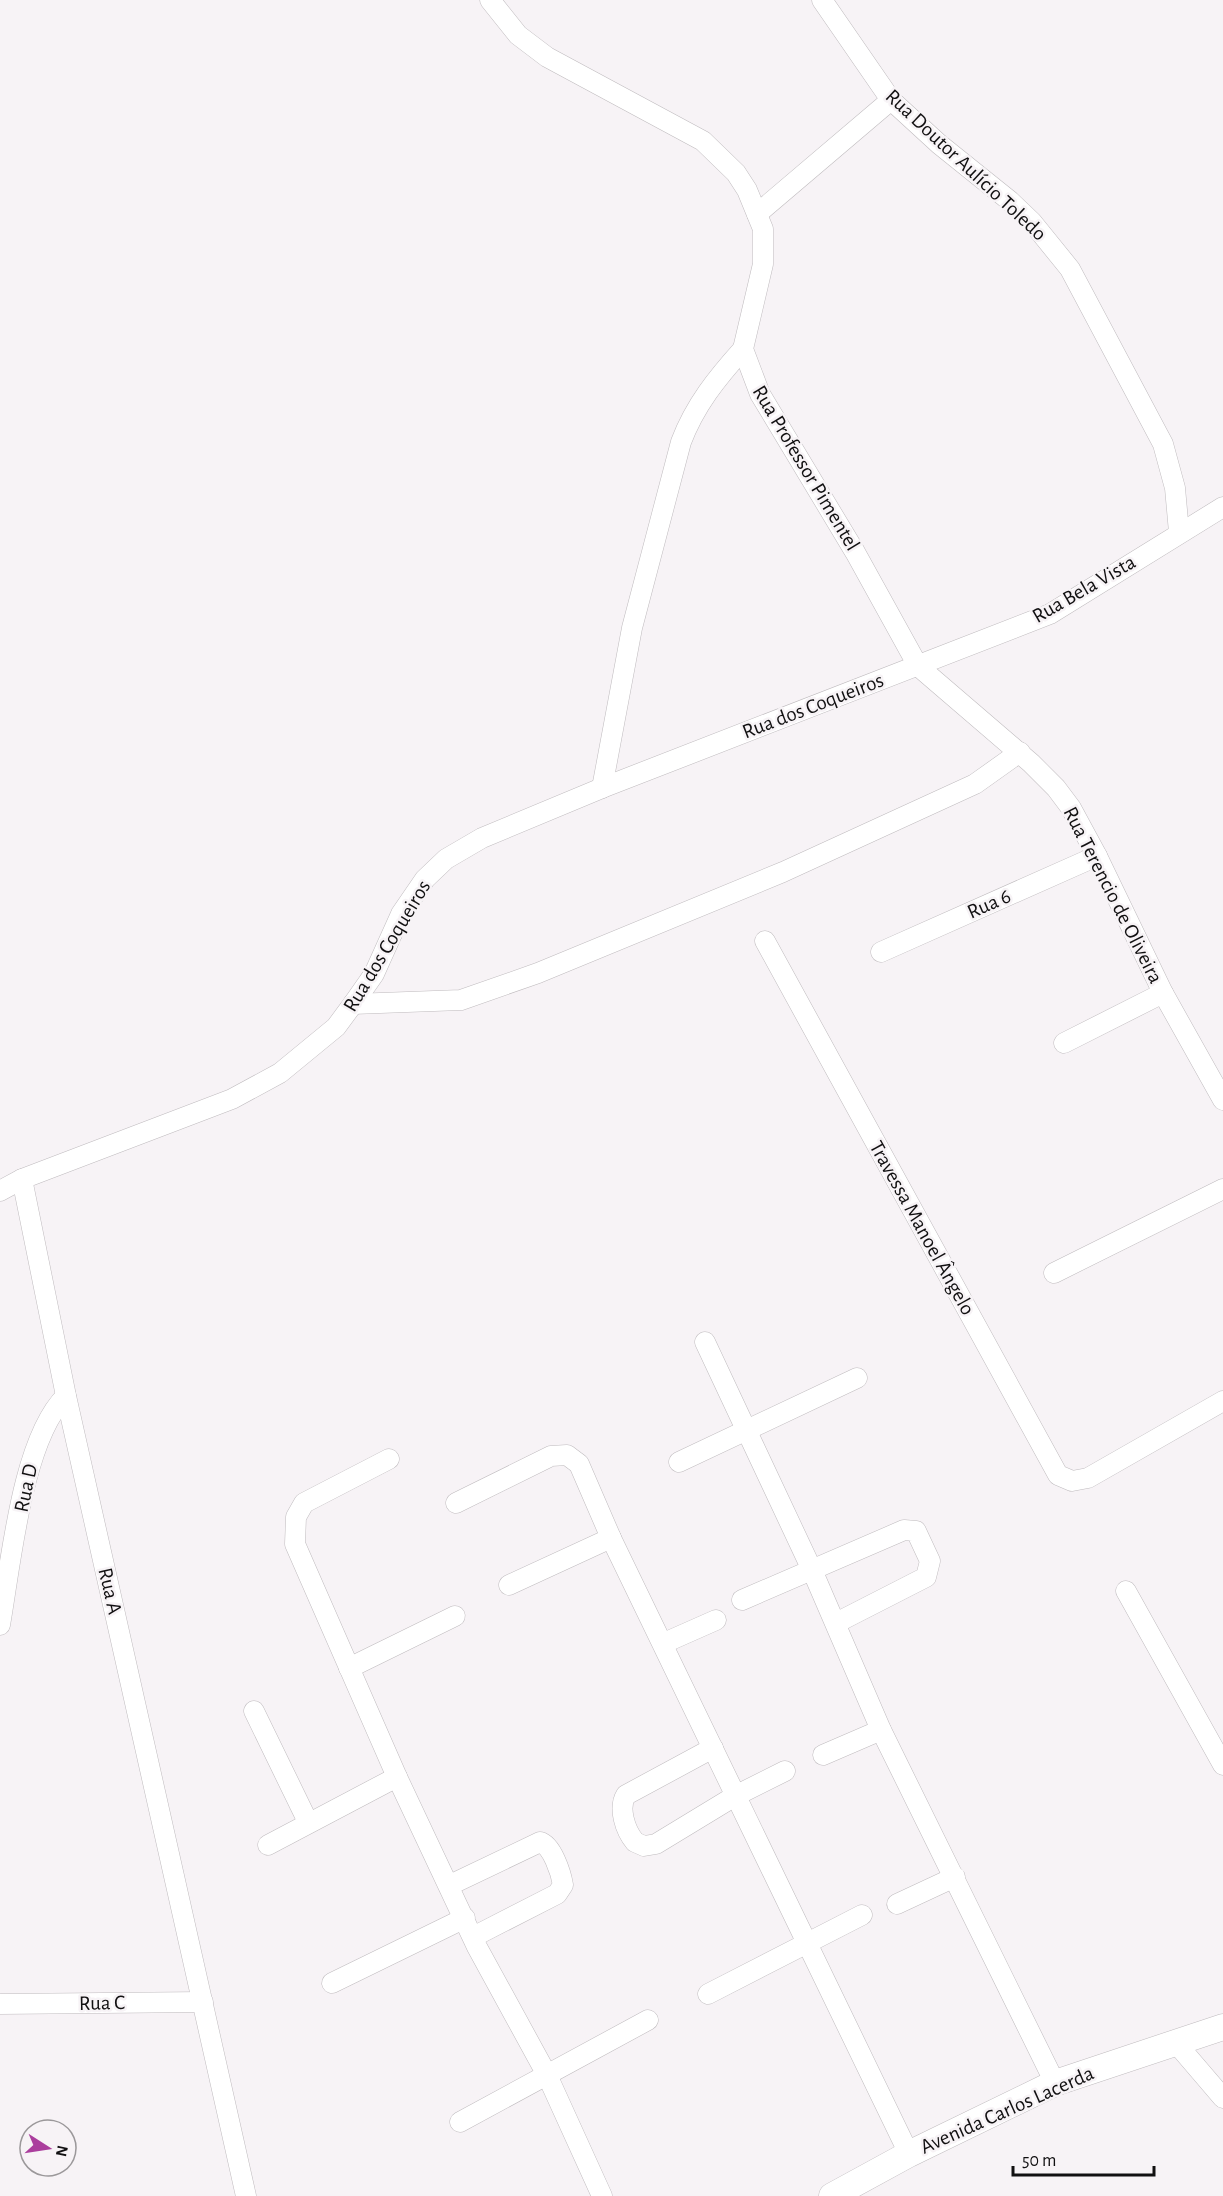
<svg xmlns="http://www.w3.org/2000/svg" width="1223" height="2196" font-family="'Alegreya Sans',sans-serif">
<rect width="100%" height="100%" fill="#f7f3f6"/>
<g fill="none" stroke-linecap="round" stroke-linejoin="round">
<!-- minor casing -->
<g stroke="#bfbbbe" stroke-width="21">
<g id="minor">
<path d="M490,0L518,35L547,57L703,141L736,173L747,190L763,229V264L743,349L760,394L855,552L918,666L1031,763L1056,788L1071,808L1097,856L1163,993L1223,1100"/>
<path d="M822,0L891,100L939,144L1010,201L1032,222L1070,269L1163,444L1175,488L1179,532"/>
<path d="M757,214L891,100"/>
<path d="M602,788L632,628L681,442C695,405 717,378 743,349"/>
<path d="M765,941L1058,1475L1072,1481L1088,1478L1223,1401"/>
<path d="M881,952L1097,856"/>
<path d="M353,1004L461,1000L538,973L783,872L975,784L1020,752"/>
<path d="M1064,1043L1163,993"/>
<path d="M22,1179L66,1396L246,2196"/>
<path d="M0,1191L22,1179L232,1099L280,1073L336,1027L353,1004L374,974L401,914L425,879L446,859L482,838L602,788L1050,614L1223,507"/>
<path d="M1054,1273L1223,1189"/>
<path d="M705,1342L812,1570L881,1730L1055,2083"/>
<path d="M389,1459L304,1503L296,1517L295,1544L397,1777L477,1947L547,2075L602,2196"/>
<path d="M679,1462L857,1378"/>
<path d="M456,1503L551,1456L567,1455L579,1464L611,1538L909,2154"/>
<path d="M509,1585L611,1538"/>
<path d="M1126,1591L1223,1765"/>
<path d="M742,1600L904,1530L916,1531L930,1561L926,1577L836,1623"/>
<path d="M0,1625C11,1563 22,1439 66,1396"/>
<path d="M664,1643L716,1620"/>
<path d="M349,1668L455,1616"/>
<path d="M254,1711L308,1822"/>
<path d="M713,1748L626,1795C618,1808 625,1830 635,1842L644,1846L656,1844L735,1796L785,1771"/>
<path d="M823,1755L881,1730"/>
<path d="M268,1845L397,1777"/>
<path d="M450,1885L540,1842C552,1845 561,1873 563,1885L557,1894L473,1937"/>
<path d="M897,1904L955,1877"/>
<path d="M332,1983L465,1918"/>
<path d="M708,1994L862,1915"/>
<path d="M0,2004L203,2002"/>
<path d="M1176,2043L1223,2098"/>
<path d="M460,2122L648,2020"/>
</g>
</g>
<!-- tertiary casing -->
<g stroke="#bfbbbe" stroke-width="27">
<path id="tertiary" d="M832,2196L909,2154L1055,2083L1223,2027"/>
</g>
<!-- minor -->
<use href="#minor" stroke="#fff" stroke-width="20"/>
<!-- tertiary -->
<use href="#tertiary" stroke="#fff" stroke-width="26"/>
</g>
<g text-anchor="middle" dominant-baseline="central" stroke-width="5" stroke-linejoin="round" paint-order="stroke">
<!-- street labels -->
<g font-size="21" fill="#111011" stroke="#f7f3f6">
<text transform="translate(966 165) rotate(43)">Rua Doutor Aulício Toledo</text>
<text transform="translate(806 468) rotate(59)">Rua Professor Pimentel</text>
<text transform="translate(1084 589) rotate(-30)">Rua Bela Vista</text>
<text transform="translate(813 706) rotate(-21)">Rua dos Coqueiros</text>
<text transform="translate(1113 895) rotate(63)">Rua Terencio de Oliveira</text>
<text transform="translate(989 904) rotate(-24)">Rua 6</text>
<text transform="translate(387 946) rotate(-59)">Rua dos Coqueiros</text>
<text transform="translate(922 1228) rotate(61)">Travessa Manoel Ângelo</text>
<text transform="translate(26 1488) rotate(-78)">Rua D</text>
<text transform="translate(110 1591) rotate(77)">Rua A</text>
<text transform="translate(102 2003) rotate(-1)">Rua C</text>
<text transform="translate(1007 2110) rotate(-24)">Avenida Carlos Lacerda</text>
</g>
</g>
<!-- north arrow -->
<g transform="translate(48 2148) rotate(102)"><circle r="28" fill="#f7f3f6" stroke="#9b989a" stroke-width="1.5"/>
<path d="M0-4.5L10 22L0 15L-10 22Z" fill="#ab3e9d"/>
<text y="-9" font-size="16" font-weight="bold" text-anchor="middle" fill="#111011">N</text>
</g>
<!-- scale -->
<path d="M1013 2166v9h141v-9" fill="none" stroke="#111011" stroke-width="3"/>
<text x="1022" y="2166" font-size="18" fill="#111011" stroke="#f7f3f6" stroke-width="4.5" paint-order="stroke">50 m</text>
</svg>
